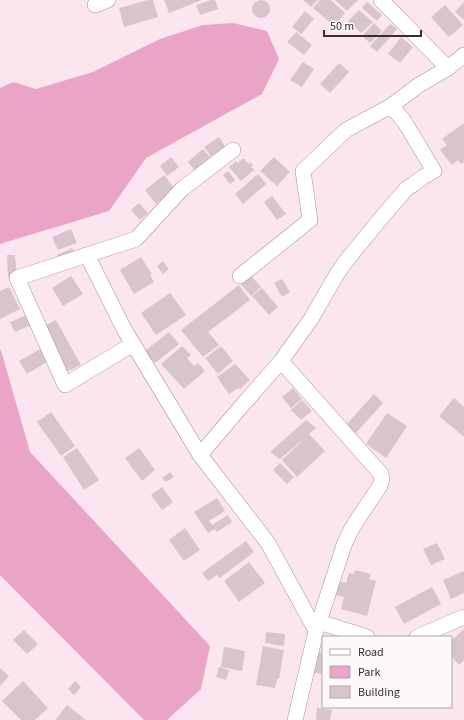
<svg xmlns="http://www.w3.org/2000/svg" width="464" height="720" font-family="'Source Sans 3',sans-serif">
<rect width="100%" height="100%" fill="#fbe6ef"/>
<!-- green -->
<g fill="#eaa5c6">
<path d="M233,23L267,31L279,59L262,94L146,158L109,211L0,244V88L13,82L36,89L93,72L160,39L203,25Z"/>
<path d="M0,349L2,354L30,452L210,646L201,689L167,720H144L0,575Z"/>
</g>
<!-- building -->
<g fill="#d8c4cd">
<circle cx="261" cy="9" r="9"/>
<path d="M148,0H153L158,17L124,27L119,8Z"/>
<path d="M164,0H202L169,13Z"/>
<path d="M211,0H215L218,9L200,15L196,5Z"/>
<path d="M303,0H318L311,7Z"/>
<path d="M320,0H331L345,13L334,26L313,8Z"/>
<path d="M335,0H358L347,11Z"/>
<path d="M367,2L382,15L377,21L362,8Z"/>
<path d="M464,2V20L455,12Z"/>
<path d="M445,5L463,25L449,37L431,17Z"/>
<path d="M359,10L373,22L361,33L348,21Z"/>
<path d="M305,11L314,19L301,34L292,27Z"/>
<path d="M374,23L382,31L370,43L362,36Z"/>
<path d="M390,24L397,29L377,52L370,46Z"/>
<path d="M296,32L312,45L304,55L287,42Z"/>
<path d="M401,37L413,47L400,63L388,54Z"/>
<path d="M303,62L314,69L302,87L290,80Z"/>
<path d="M339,63L349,72L330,93L320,84Z"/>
<path d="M464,123V162L461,164L458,160L452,165L440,150L447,145L442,139Z"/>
<path d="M219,137L227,149L213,159L204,147Z"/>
<path d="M203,149L213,160L197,173L188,162Z"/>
<path d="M171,157L179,167L167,176L160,166Z"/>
<path d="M274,157L290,172L277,186L260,171Z"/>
<path d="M243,158L249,164L250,162L253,165L251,167L254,170L241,181L229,167L236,161L238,163Z"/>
<path d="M228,171L235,180L230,184L223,175Z"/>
<path d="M258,174L266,184L243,204L235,194Z"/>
<path d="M164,175L175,189L156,204L145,190Z"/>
<path d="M272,196L286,214L277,220L264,202Z"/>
<path d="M139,203L148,213L140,220L131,210Z"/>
<path d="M71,229L77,243L58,250L52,237Z"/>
<path d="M72,248L75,254L60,261L57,255Z"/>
<path d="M7,255H15L17,277L8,278Z"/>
<path d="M141,257L152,274L150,275L154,282L134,294L120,270Z"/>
<path d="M163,261L169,269L163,274L157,266Z"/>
<path d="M250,275L261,287L251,296L241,284Z"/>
<path d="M71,276L83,294L63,306L52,288Z"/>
<path d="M282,279L290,292L282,297L274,283Z"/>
<path d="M239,285L250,300L208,332L219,345L203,357L181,330Z"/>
<path d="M9,287L20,309L0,319V291Z"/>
<path d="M262,288L278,307L269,315L252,296Z"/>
<path d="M170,293L186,315L156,335L141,313Z"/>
<path d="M27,315L31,325L15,332L10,322Z"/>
<path d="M56,320L81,365L66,372L41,328Z"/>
<path d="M169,332L179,344L155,363L145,351Z"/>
<path d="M182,346L191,355L187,358L194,366L198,363L205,371L184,389L161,364Z"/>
<path d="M221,346L233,361L218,374L205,358Z"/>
<path d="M42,348L50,360L27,374L19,361Z"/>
<path d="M235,364L250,380L240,389L238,388L229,394L217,377Z"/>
<path d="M293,388L302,399L291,408L282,397Z"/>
<path d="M374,394L383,403L355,434L346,425Z"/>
<path d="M454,398L464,407V437L439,416Z"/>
<path d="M302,400L312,411L301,420L291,410Z"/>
<path d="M51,412L75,446L61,456L37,422Z"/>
<path d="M387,413L407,426L386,458L366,444Z"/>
<path d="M306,420L316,428L309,434L325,451L297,477L282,460L305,438L280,459L270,452Z"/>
<path d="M77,448L99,480L84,490L63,457Z"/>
<path d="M139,448L155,470L142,481L125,458Z"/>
<path d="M280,463L294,477L287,484L273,470Z"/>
<path d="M170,472L174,477L166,482L162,478Z"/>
<path d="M162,487L173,502L162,510L151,495Z"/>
<path d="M217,498L225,511L209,521L212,525L228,515L232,522L217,532L215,529L208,533L194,512Z"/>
<path d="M185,528L200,550L184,561L169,540Z"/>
<path d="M246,541L254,552L220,578L217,575L208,581L202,573Z"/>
<path d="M437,543L445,559L431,565L423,549Z"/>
<path d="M249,562L265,583L239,602L224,581Z"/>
<path d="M355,570L371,574L369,579L376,581L367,616L341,609L344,597L336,595L340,582L346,583L349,573L354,574Z"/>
<path d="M464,571V593L451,599L443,580Z"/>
<path d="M432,587L441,604L404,624L395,607Z"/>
<path d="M464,629V660L459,665L451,656V641Z"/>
<path d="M24,630L38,644L27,654L13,640Z"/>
<path d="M266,632L285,634L284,646L265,643Z"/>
<path d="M263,646L284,650L279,679H277L275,688L256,685Z"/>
<path d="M224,647L245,651L242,671L221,667Z"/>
<path d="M315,652L323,653V667L322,674L311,672Z"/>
<path d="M219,667L229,670L226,680L216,677Z"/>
<path d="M0,668L9,676L0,686Z"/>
<path d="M23,681L48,708L35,720H21L2,701Z"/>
<path d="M75,681L81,687L74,695L68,689Z"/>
<path d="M67,705L86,720H55Z"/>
<path d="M317,708L332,710L330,720H316Z"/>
</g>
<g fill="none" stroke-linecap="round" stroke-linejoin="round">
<!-- street casing -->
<g stroke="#a6939c" stroke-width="16">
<g id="street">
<path d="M381,0L448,68"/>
<path d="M95,5L108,0"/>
<path d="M87,255L124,329L200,455L268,543L316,631"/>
<path d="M240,276L310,220L303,171L346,130L391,106"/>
<path d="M133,344L65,385L17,278L136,239L182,189L233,150"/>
<path d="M281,361L381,474L382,479L380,486L359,517L351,530L344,545L316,631L295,720"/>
<path d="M200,455L239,409L281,361L311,319L337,274L346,261L382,217L407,188L414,184L423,177L434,171L404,121L391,106L419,85L448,68L464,55"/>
<path d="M319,622L367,637"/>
<path d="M417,637L464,617"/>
</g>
</g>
<!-- street -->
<use href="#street" stroke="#fff" stroke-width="15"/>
</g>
<!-- legend -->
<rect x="322" y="636" width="130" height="72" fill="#fdf8fa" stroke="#ada7aa"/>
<rect x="330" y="649" width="20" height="6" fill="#ffffff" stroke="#ada7aa"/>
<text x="358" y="656" font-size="12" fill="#362e32">Road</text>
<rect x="330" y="666" width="20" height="12" fill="#eaa5c6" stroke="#ada7aa"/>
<text x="358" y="676" font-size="12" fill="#362e32">Park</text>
<rect x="330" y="686" width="20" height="12" fill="#d8c4cd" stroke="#ada7aa"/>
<text x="358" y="696" font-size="12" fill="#362e32">Building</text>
<!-- scale -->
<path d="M324 30v6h97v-6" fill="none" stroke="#362e32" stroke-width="2"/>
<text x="330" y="30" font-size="12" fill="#362e32" stroke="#fdf8fa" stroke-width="3" paint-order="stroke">50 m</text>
</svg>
